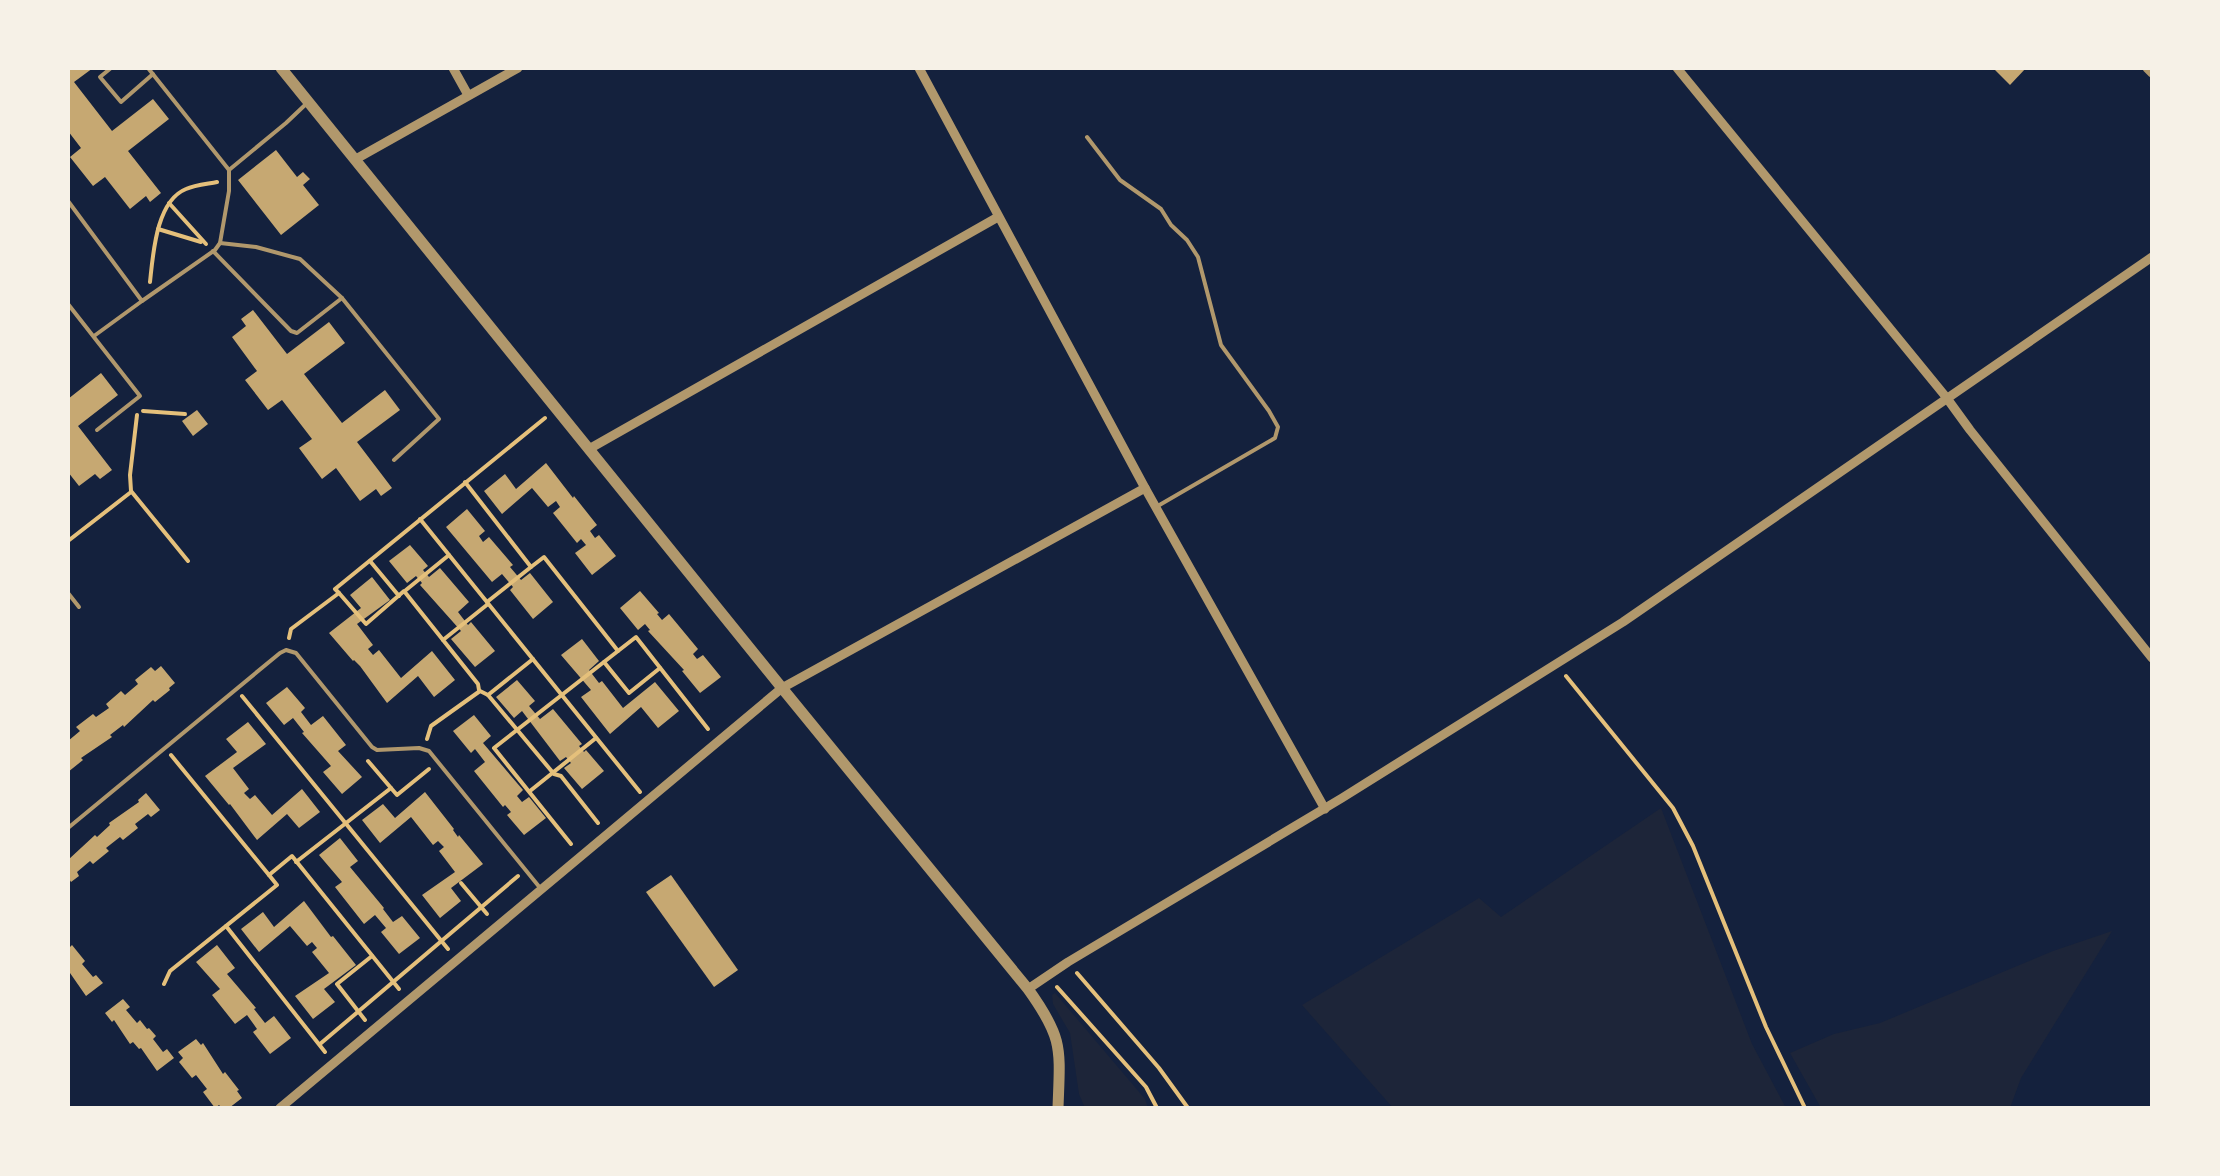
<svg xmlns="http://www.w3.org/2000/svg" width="2220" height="1176" font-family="Barlow,sans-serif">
<rect width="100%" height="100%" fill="#14213d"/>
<!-- green -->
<g fill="#1d2539">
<path d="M1661,808L1752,1044L1786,1108H1393L1302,1005L1479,898L1501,917Z"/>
<path d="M2112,931L2021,1078L2010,1108H1821L1790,1053L1834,1034L1880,1023L2053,951Z"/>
<path d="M1055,993L1145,1099L1148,1108H1085L1079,1094L1070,1033L1053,1004L1052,995Z"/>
</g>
<!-- building -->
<g fill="#c6a872">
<path d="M68,68H93L74,82L112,131L153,99L169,119L128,151L161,193L150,202L146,196L130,209L105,177L93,186L70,157L81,148L68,131Z"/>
<path d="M1993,68H2026L2010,85Z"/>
<path d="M276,150L297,177L303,172L310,179L303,185L319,205L281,235L238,180Z"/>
<path d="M253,310L287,354L329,322L345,343L304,374L342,423L385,390L400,410L357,442L392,488L381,496L376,489L360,501L336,468L322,479L299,448L312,439L282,400L268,410L245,380L257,371L232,337L246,326L241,319Z"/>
<path d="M101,373L118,395L78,426L112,470L100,479L95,474L79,486L68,472V399Z"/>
<path d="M197,410L208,424L193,436L182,421Z"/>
<path d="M546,463L573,498L574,496L597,525L590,531L595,538L599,535L616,556L592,575L575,553L586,545L581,539L577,543L553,513L560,507L556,501L548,507L532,488L502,514L484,491L505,474L516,489Z"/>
<path d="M467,509L485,531L479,536L483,542L489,537L513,565L510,567L521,580L530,573L553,602L533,619L510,590L513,587L502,574L492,582L446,527Z"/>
<path d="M410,545L428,566L423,570L429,577L440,568L469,602L458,612L468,625L471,622L495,651L475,667L451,639L461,631L420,585L422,583L416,576L407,583L389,561Z"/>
<path d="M372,577L390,600L357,624L373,645L368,649L373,655L379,650L401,678L432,651L455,680L434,697L418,676L387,703L360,666L354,660L353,661L329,633L361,608L350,595Z"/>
<path d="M640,591L659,613L657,614L662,620L669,614L698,649L693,654L697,659L703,655L721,677L700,693L682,671L684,670L648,631L650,630L645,624L638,630L620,608Z"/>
<path d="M582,639L599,661L589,670L599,683L602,681L623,708L655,682L679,711L658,728L641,707L610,734L581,697L591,690L561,655Z"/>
<path d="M161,666L175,683L169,688L170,690L155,702L153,700L124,727L123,725L110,735L112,737L81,758L83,760L68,772V741L80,731L76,727L93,714L96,717L109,708L106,704L121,691L125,695L138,684L135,680L151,667L155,671Z"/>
<path d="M517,680L535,701L529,706L540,719L553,709L582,744L579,746L584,752L586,750L604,771L582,789L564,768L571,763L566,757L560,761L522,711L514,718L496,697Z"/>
<path d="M287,687L305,708L301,712L311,725L323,716L346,745L338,751L362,777L342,794L323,772L331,766L302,733L304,732L293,718L284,725L266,703Z"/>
<path d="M474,715L491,736L483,743L523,790L517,796L522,802L529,797L546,818L524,835L507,815L511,812L505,805L503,807L474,771L485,762L475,749L471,753L453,731Z"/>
<path d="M248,722L266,744L233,768L249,789L244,793L250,799L255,795L272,815L302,789L320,812L299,828L287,814L257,840L230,804L229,805L205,776L237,752L226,739Z"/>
<path d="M425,792L454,829L453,830L458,837L459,835L483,864L451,888L461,901L440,918L422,895L455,872L439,851L444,847L438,841L433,845L411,817L380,843L362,820L383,804L395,818Z"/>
<path d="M146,793L160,810L151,817L148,814L135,824L138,828L123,840L120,837L106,848L109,851L93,864L90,861L77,872L79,876L71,882L68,877V860L95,835L97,837L110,825L109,823L139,802L138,800Z"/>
<path d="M340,838L358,861L350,867L384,908L383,909L393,922L402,916L420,938L399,954L381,932L386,928L375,915L364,924L335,887L342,882L319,855Z"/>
<path d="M671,875L738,970L714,987L646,892Z"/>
<path d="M304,901L331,937L333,936L356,965L324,989L335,1002L313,1019L295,996L329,973L312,952L317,948L312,942L307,946L290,926L259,952L241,929L263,912L274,927Z"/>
<path d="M72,945L85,961L82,964L93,977L96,975L103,983L86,996L70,973L68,975V949Z"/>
<path d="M217,945L235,968L227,974L256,1008L254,1009L265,1023L274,1016L291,1038L270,1054L253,1032L257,1029L247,1015L235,1024L212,995L220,989L196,962Z"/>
<path d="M123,999L130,1007L126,1010L137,1023L140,1020L147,1029L149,1028L156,1036L153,1039L163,1052L167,1049L174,1058L157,1071L141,1048L139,1049L133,1042L130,1044L114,1020L112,1022L105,1013Z"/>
<path d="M196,1039L201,1045L203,1043L223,1074L225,1072L239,1090L237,1091L242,1098L229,1108H222L219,1105L215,1108L203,1092L207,1089L196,1075L192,1078L179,1062L183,1058L178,1052Z"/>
</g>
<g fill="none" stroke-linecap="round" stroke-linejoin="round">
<!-- path -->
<g stroke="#e5c07b" stroke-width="4">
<path d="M169,203L206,244"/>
<path d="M158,229L201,242"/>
<path d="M150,282C153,255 156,201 186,189C195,185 207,184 217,182"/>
<path d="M143,411L185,414"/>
<path d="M137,415L130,475L131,491L188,561"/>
<path d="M465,482L531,567L487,602"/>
<path d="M420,519L640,792"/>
<path d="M68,541L131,492"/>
<path d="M370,561L399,596"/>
<path d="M531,567L544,557L618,651L494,748L571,844"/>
<path d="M406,590L449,555"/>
<path d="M339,593L366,624L404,591L443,640"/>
<path d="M289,638L291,629L339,593L335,589L545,418"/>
<path d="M618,651L636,637L708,729"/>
<path d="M604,662L629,693L660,668"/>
<path d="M1566,676L1673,808L1693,846L1766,1027L1805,1108"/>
<path d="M479,690L478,684L443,640L488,604"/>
<path d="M488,695L554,774L561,776L598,823"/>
<path d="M242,696L448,949"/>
<path d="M427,739L431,726L480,691L488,695L533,659"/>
<path d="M171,755L269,875L292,856L399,989"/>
<path d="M368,761L391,788"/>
<path d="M530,791L596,738"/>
<path d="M296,862L391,788L397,795L429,769"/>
<path d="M461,883L487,914"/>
<path d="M226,926L325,1052"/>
<path d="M1077,973L1159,1068L1188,1108"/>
<path d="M164,984L170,971L277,885L269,875"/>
<path d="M1057,987L1146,1087L1157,1108"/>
<path d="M365,1020L337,984L372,956"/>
<path d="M320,1044L518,876"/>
</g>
<!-- service -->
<g stroke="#b1986c" stroke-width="4">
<path d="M111,68L100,77L121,102L153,74"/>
<path d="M1087,137L1120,180L1161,209L1171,225L1187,240L1198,257L1221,345L1269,411L1278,427L1275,438L1156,507"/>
<path d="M229,170L286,123L305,105"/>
<path d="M68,201L142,301L215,250L220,243L229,191V170L148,68"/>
<path d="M220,243L256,247L300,259L342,298L439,419L394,460"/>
<path d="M213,251L291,331L297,333L342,298"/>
<path d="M68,304L140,396L97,430"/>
<path d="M94,336L142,301"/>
<path d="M68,593L79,607"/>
<path d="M68,828L280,653L286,650L296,653L372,747L377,750L419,748L429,751L541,889"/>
</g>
<!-- minor -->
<g stroke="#b1986c" stroke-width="9">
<path d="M453,68L468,95"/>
<path d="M919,68L1145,488L1325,809"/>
<path d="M1677,68L1946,397L1970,430L2152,658"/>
<path d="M2147,68L2152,73"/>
<path d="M356,159L518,68"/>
<path d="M589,449L998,217"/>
<path d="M1028,989L1068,962L1342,798L1623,622L2152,257"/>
<path d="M280,1108L782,688L1145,488"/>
</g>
<!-- tertiary -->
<path stroke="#b1986c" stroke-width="11" d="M281,68L782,688L1028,989C1064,1039 1060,1049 1058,1108"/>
</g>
<!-- border -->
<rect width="2220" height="1176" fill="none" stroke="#f6f1e7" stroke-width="140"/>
</svg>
